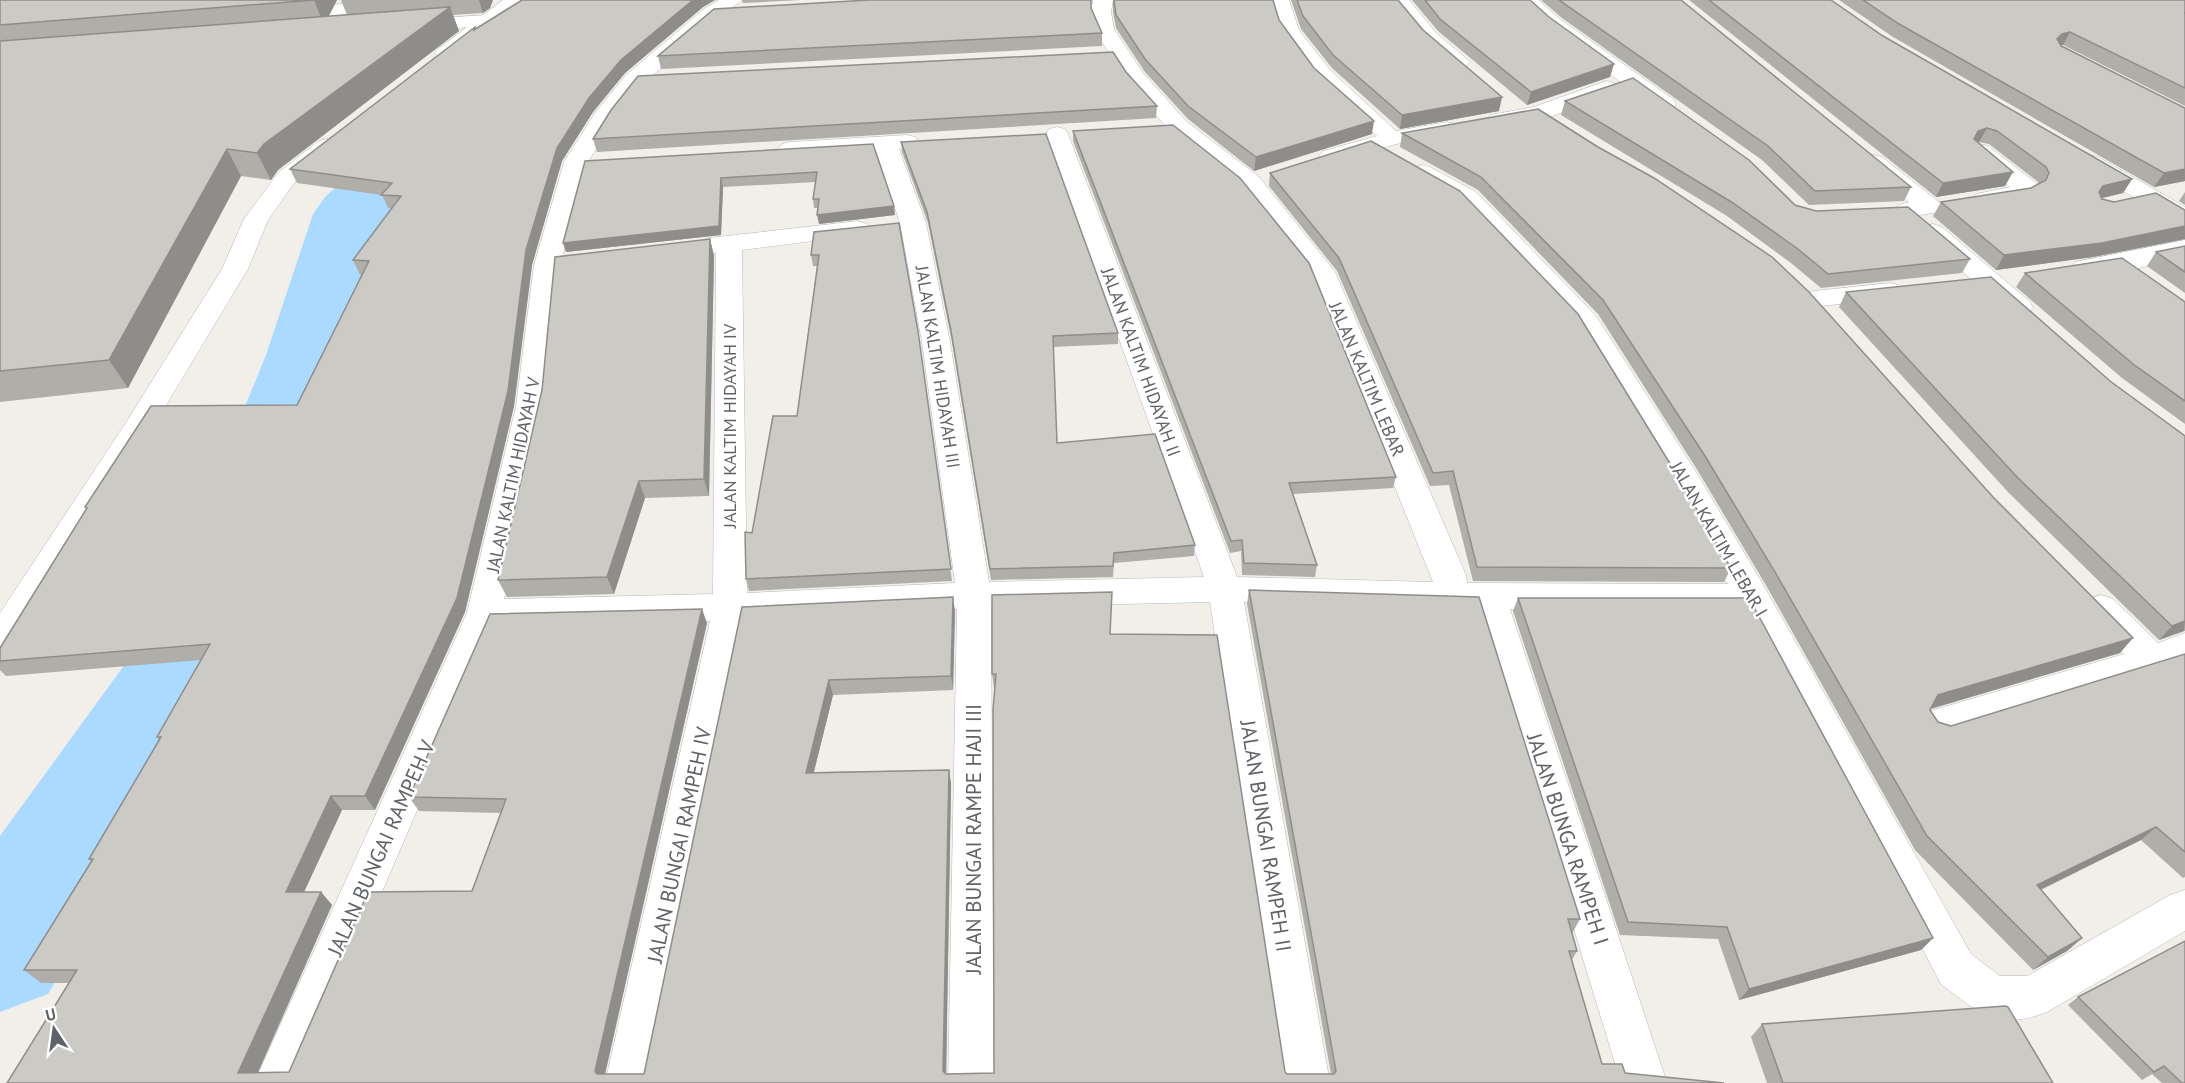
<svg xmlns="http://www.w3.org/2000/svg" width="2185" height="1083" font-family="'PT Sans',sans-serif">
<rect width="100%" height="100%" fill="#f1efe8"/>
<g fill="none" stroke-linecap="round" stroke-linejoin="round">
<!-- river -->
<path fill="#aadaff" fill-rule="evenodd" d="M568,0H645L636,13L598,36L491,121L391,221L356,355L265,634L48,994L0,1012V836L160,616L266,355L313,214L325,197L441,91L552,8Z"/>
<!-- service casing -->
<g stroke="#b5b8bc" stroke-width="1">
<g id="service">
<path d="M344,4L351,6L354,10L351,14L287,20L280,18L277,14L280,10L287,8Z"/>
<path d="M486,15L493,17L496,21L493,25L410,32L403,30L400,26L403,22L410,20Z"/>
</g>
</g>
<!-- minor casing -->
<g stroke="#b5b8bc" stroke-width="1">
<g id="minor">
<path d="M503,0H526L452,57L445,59L438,57L435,53L438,49Z"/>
<path d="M719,0H743L718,17L642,85L613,121L588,162L560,265L546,406L504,599L713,594L716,253L700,251L696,246L700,241L709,238L858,221L867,224L871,229L867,234L742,250L747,593L955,583L922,342L900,223L876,151L790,156L782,154L778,149L782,144L790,142L907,135L915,137L919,142L915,147L899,149L926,223L950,342L989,582L1204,577L1046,134L1049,129L1057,127L1065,129L1068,134L1237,577L1433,582L1309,273L1241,187L1170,131L1127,82L1094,29L1091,12L1093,0H1113L1111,12L1114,29L1143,73L1186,121L1259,177L1335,272L1466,575L1467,583L1728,584L1670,482L1575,326L1458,202L1414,177L1410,172L1414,167L1422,165L1430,167L1476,192L1596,316L1696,472L1765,588L1971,954L2000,976H2027L2170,895L2185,890V931L2047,1012C1999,1031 1977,1012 1941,984L1743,610L1510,609L1667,1083H1621L1476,609L1244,602L1330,1083H1284L1210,602L991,607L994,1083H948L957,609L745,619L651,1083H605L710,621L496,626L300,1083H254L467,613L516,406L534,265L564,162L595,113L626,75L704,9Z"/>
<path d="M1269,0H1289L1299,30L1330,70L1396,131L1447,122L1455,124L1458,129L1455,134L1396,144L1331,163L1323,161L1319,156L1323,151L1377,136L1314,80L1279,31Z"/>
<path d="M1389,0H1409L1436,33L1466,58L1470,62L1466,66C1462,68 1457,69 1452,67C1431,57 1402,19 1389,0Z"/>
<path d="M1516,0H1538L1561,20L1673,99L1676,104L1673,109L1665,111L1657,109L1547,28Z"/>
<path d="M1606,81L1614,83L1617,88L1614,93L1547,118L1498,127L1490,125L1487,120L1490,115L1534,107Z"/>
<path d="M327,139L335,141L339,146L295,182L268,220L248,269L153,427L13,652L0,656V613L127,421L222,269L244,219L279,172L319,141Z"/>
<path d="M1980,144L1988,146L2036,183L2039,188C2028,204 1994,209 1976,204L1973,199L1976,194L2010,187L1972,156L1968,151L1972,146Z"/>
<path d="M1874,155L1882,157L1939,202L1942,207L1939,212L1908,217L1899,215L1896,210L1899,205L1909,202L1866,167L1862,162L1866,157Z"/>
<path d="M2090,155L2098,157L2185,207V224L2176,222L2082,167L2078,162L2082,157Z"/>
<path d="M1933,224L1942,227L2029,301L2033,307L2029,313L2019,315L2009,313L1924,237L1920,232L1924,227Z"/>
<path d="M2185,240V256C2155,263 2104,281 2075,274L2071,268L2075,262Z"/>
<path d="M1890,283L1899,285L1903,291L1899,297L1814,307L1804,305L1801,299L1804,293L1814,291Z"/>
<path d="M2101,595L2113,599L2158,643L2185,633V662L2152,674L1940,738L1927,734L1921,723L1927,712L2124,654L2089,617L2084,608L2089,599Z"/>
</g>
</g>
<!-- service -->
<use href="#service" fill="#fff" fill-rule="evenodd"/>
<!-- minor -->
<use href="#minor" fill="#fff" fill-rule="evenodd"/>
</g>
<!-- wall -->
<g fill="#afaea9">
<path d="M0,0H337L329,16L347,15L341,0H493L490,8L483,13L453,15L459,31L278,170L271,180L241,176L128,388L0,402Z"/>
<path d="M522,0H715L703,7L625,73L593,112L562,161L532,265L514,406L465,612L375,810H342L304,892H321L332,905L258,1073L289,1072L472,891L501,813L419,811L409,797L707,623L605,1074H644L742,607L955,611L953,690L833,695L814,772L949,770L951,784L946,1074L994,1073V688L992,674L1111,634L1285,1072L1287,1074H1331L1247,604L1249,590L1580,919L1573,932H1572L1577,951L1572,960L1602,1064L1625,1073L7,1083L69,983H41L24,970L91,861L89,859L159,740L157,737L201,660L6,676L0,670V648L86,509L85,507L297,405L362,275H360L353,260L392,209L388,208L382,195L297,183L290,169L475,27L476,29Z"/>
<path d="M742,0H801L743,3Z"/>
<path d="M1113,0L1279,20L1314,68L1372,134L1254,171L1188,119L1145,72L1116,28L1113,12Z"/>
<path d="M1291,0H1398L1423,30L1499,111L1400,129L1332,68L1301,29Z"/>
<path d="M1412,0H1530L1610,77L1527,105L1438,31Z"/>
<path d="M1541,0H1681L1911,187L1904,201L1809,205L1762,160L1562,18Z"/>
<path d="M1689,0H1831L1883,36L2132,179L2123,193L2102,198V199L2114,202L2185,210V239L2093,257L1996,270L1933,216L1941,202L2031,188L2039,184L2037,181L1989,144L1979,142H1978L2005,186L1936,197Z"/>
<path d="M1839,0H2185V106L2063,45H2061L2185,108V181L2154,187L1893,37Z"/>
<path d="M1091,8L1102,33V46L661,69L658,56Z"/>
<path d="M1126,72L1157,106L1156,118L597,152L593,139Z"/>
<path d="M1565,101L1795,205L1970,259L1962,273L1821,288L1791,263L1727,216L1561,115Z"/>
<path d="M1538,109L2120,653L1931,709L1930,710L1938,722L1951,726L2185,654V877L2183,878L2141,840L2041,890L2082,938L2067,951L2033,970L1915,850L1767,587L1698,471L1598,314L1478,190L1400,147L1402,133Z"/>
<path d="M1073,131L1396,477L1393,488L1293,494L1317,565L1315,577L1242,575L1241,551L1230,553L1073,141Z"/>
<path d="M901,142L1118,333V344L1053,347L1057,443L1195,545L1194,556L1114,563L1113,577L991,580L952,342L928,223L902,152Z"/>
<path d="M873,144L895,215L819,224L818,208H814L813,199L816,182L723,187L721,235L566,252L585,161Z"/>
<path d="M1270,173L1731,568L1724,582L1473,581L1449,485L1430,486L1337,271L1269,186Z"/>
<path d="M2185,192V205L2179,201Z"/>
<path d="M814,232L918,331L952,581L749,591L746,579L752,533L797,416L817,266H813L811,255Z"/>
<path d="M710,239L714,256L709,496L645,498L614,594L507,597L498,580Z"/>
<path d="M2185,246V293L2147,266L2156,252Z"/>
<path d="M2025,273L2185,302V424L2122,378L2016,287Z"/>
<path d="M1846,292L2110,381L2185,436V631H2184L2159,640L2008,492L1839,307Z"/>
<path d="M1518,598L1933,938L1921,950L1739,1000L1718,939L1620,935L1513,611Z"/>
<path d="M2078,997L2185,1083H2162L2152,1074L2142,1080L2068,1005Z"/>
<path d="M1762,1024L2053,1083H1767L1751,1037Z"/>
</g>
<!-- shaded-wall -->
<g fill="#8f8d8a">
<path d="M314,0H337L324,25Z"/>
<path d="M479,0H493L490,8L483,13Z"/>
<path d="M693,0H715L703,7L625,73L593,112L562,161L532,265L514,406L465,612L375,810L365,796L557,148L589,98L621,60Z"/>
<path d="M450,7L459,31L278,170L271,180L257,153L264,144Z"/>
<path d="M2070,32L2063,45L2054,47L2057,39L2062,34Z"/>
<path d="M1614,64L1610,77L1527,105L1531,92Z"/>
<path d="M1502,97L1499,111L1400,129L1402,115Z"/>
<path d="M1374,121L1372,134L1254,171L1256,157Z"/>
<path d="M1987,128L1979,142L1970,145L1978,131Z"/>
<path d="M227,149L241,176L128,388L109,360Z"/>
<path d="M2185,169V181L2154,187L2164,173Z"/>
<path d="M2013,172L2005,186L1936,197L1943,183Z"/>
<path d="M721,178L723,187L721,235L566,252L563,243Z"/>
<path d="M2132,179L2123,193L2094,200L2090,206L2103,186Z"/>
<path d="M894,206L895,215L819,224L817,215Z"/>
<path d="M2185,226V239L2093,257L1996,270L2004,255Z"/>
<path d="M710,239L714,256L709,496L704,479Z"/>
<path d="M639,481L645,498L614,594L607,577Z"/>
<path d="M953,597L955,611L953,690L951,676Z"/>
<path d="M702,609L707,623L603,1083L595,1071Z"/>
<path d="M2185,621L2184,631L2159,640L2172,626Z"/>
<path d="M2133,638L2120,653L1926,710L1938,695Z"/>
<path d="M829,680L833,695L810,787L806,773Z"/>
<path d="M949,770L951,784L946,1083L943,1071Z"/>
<path d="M331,796L342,810L298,905L286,892Z"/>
<path d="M2156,827L2141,840L2023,898L2037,885Z"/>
<path d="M321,892L332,905L253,1083L238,1073Z"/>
<path d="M1933,938L1921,950L1739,1000L1749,989Z"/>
<path d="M2082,938L2067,951L2033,970L2048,957Z"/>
</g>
<!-- building -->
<g fill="#cccac5" stroke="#8f8d8a" stroke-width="1.5">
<path d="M0,0H314L0,25Z"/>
<path d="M522,0H693L621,60L589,98L557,148L526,250L508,391L457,598L365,796H331L286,892H321L238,1073L289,1072L368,892L472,891L506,799L409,797L490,614L702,609L595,1071L597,1074H644L742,607L953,597L951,676L829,680L806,773L949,770L943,1071L946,1074L994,1073L993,710L996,674H992V595L1112,592L1110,634L1217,635L1285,1072L1287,1074H1334L1336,1071L1249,590L1479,597L1580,919H1568L1577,951H1569L1602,1064H1622L1625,1073L1724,1083H7L77,970H24L93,859H89L161,737H157L210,644L0,661V648L87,508L85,507L151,406L297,405L369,261L353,260L401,196L381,195L392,183L290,169L475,27L474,30Z"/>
<path d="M869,0H1091V8L1102,33L658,56L714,9Z"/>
<path d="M1114,0H1273L1279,20L1314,68L1374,121L1256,157L1188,106L1145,59L1116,15Z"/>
<path d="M1297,0H1398L1423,30L1502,97L1402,115L1333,55L1303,16Z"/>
<path d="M1425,0H1530L1549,17L1614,64L1531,92L1440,19Z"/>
<path d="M1559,0H1681L1911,187L1815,191L1768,146Z"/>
<path d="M1709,0H1831L1883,36L2132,179L2103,186L2099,192L2102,199L2114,202L2156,193L2185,210V226L2102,243L2004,255L1941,202L2031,188L2046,180L2049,173L2046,167L1997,131L1987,128L1978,131L1974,139L2013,172L1943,183Z"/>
<path d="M1863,0H2185V13H2184H2185V88L2070,32L2062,34L2057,39L2061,46L2185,108V169L2164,173L1899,24Z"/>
<path d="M450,7L264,144L257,153L227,149L109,360L0,371V41Z"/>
<path d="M1113,52L1126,72L1157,106L593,139L611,110L638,76Z"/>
<path d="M1633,78L1749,160L1795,205L1816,211L1908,207L1970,259L1828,274L1798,249L1733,203L1565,101Z"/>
<path d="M1538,109L1598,147L1654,178L1772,257L1809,292L1993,497L2133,638L1938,695L1930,710L1938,722L1951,726L2185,654V852L2156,827L2037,885L2082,938L2048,957L1927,836L1775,572L1705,456L1603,300L1481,177L1402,133Z"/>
<path d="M1173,125L1240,178L1309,263L1396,477L1289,483L1317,565L1244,563L1242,540L1231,541L1073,131Z"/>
<path d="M1046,134L1118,333L1053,336L1057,443L1155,434L1195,545L1114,553L1113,566L990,569L951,331L927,212L901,142Z"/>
<path d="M1371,141L1460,191L1578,314L1674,470L1731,568L1477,567L1453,471L1433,473L1339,258L1270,173Z"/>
<path d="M873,144L894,206L817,215L819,199H813L817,172L721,178L719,226L563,243L585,161Z"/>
<path d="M899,223L918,331L951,569L746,579L745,532L752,533L773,416H797L819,255H811L814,232Z"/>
<path d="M710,239L704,479L639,481L607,577L498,580L542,390L555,257Z"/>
<path d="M2185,246V272L2156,252Z"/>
<path d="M2122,258L2185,302V401L2133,364L2025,273Z"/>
<path d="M1991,277L2110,381L2185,436V621L2172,626L2018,478L1846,292Z"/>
<path d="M1518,598H1749L1933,938L1749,989L1727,927L1628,922Z"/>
<path d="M2185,941V1083H2182L2164,1066L2154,1072L2078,997Z"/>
<path d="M2005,1006L2008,1007L2053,1083H1783L1762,1024Z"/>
</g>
<g text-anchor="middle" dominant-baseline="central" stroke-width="5" stroke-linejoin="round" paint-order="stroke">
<!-- street labels -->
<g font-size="18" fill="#5f6368" stroke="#fff">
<text transform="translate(1141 362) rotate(70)">JALAN KALTIM HIDAYAH II</text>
<text transform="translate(938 367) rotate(81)">JALAN KALTIM HIDAYAH III</text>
<text transform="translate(1367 379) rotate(67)">JALAN KALTIM LEBAR</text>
<text transform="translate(729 426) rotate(-90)">JALAN KALTIM HIDAYAH IV</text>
<text transform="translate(513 475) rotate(-78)">JALAN KALTIM HIDAYAH V</text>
<text transform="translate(1719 539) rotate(60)">JALAN KALTIM LEBAR I</text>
</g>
<!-- near-street labels -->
<g font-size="21" fill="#5f6368" stroke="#fff">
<text transform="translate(1266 836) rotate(81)">JALAN BUNGAI RAMPEH II</text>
<text transform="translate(973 839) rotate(-90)">JALAN BUNGAI RAMPE HAJI III</text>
<text transform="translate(1568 839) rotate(72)">JALAN BUNGA RAMPEH I</text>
<text transform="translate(679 845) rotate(-78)">JALAN BUNGAI RAMPEH IV</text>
<text transform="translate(381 848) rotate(-66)">JALAN BUNGAI RAMPEH V</text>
</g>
</g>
<!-- north arrow -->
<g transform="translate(54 1029) rotate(347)" stroke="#ffffff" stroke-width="4.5" paint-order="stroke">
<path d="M0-4.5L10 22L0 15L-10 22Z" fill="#5f6368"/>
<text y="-9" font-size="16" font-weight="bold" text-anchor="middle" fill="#5f6368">U</text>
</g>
</svg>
